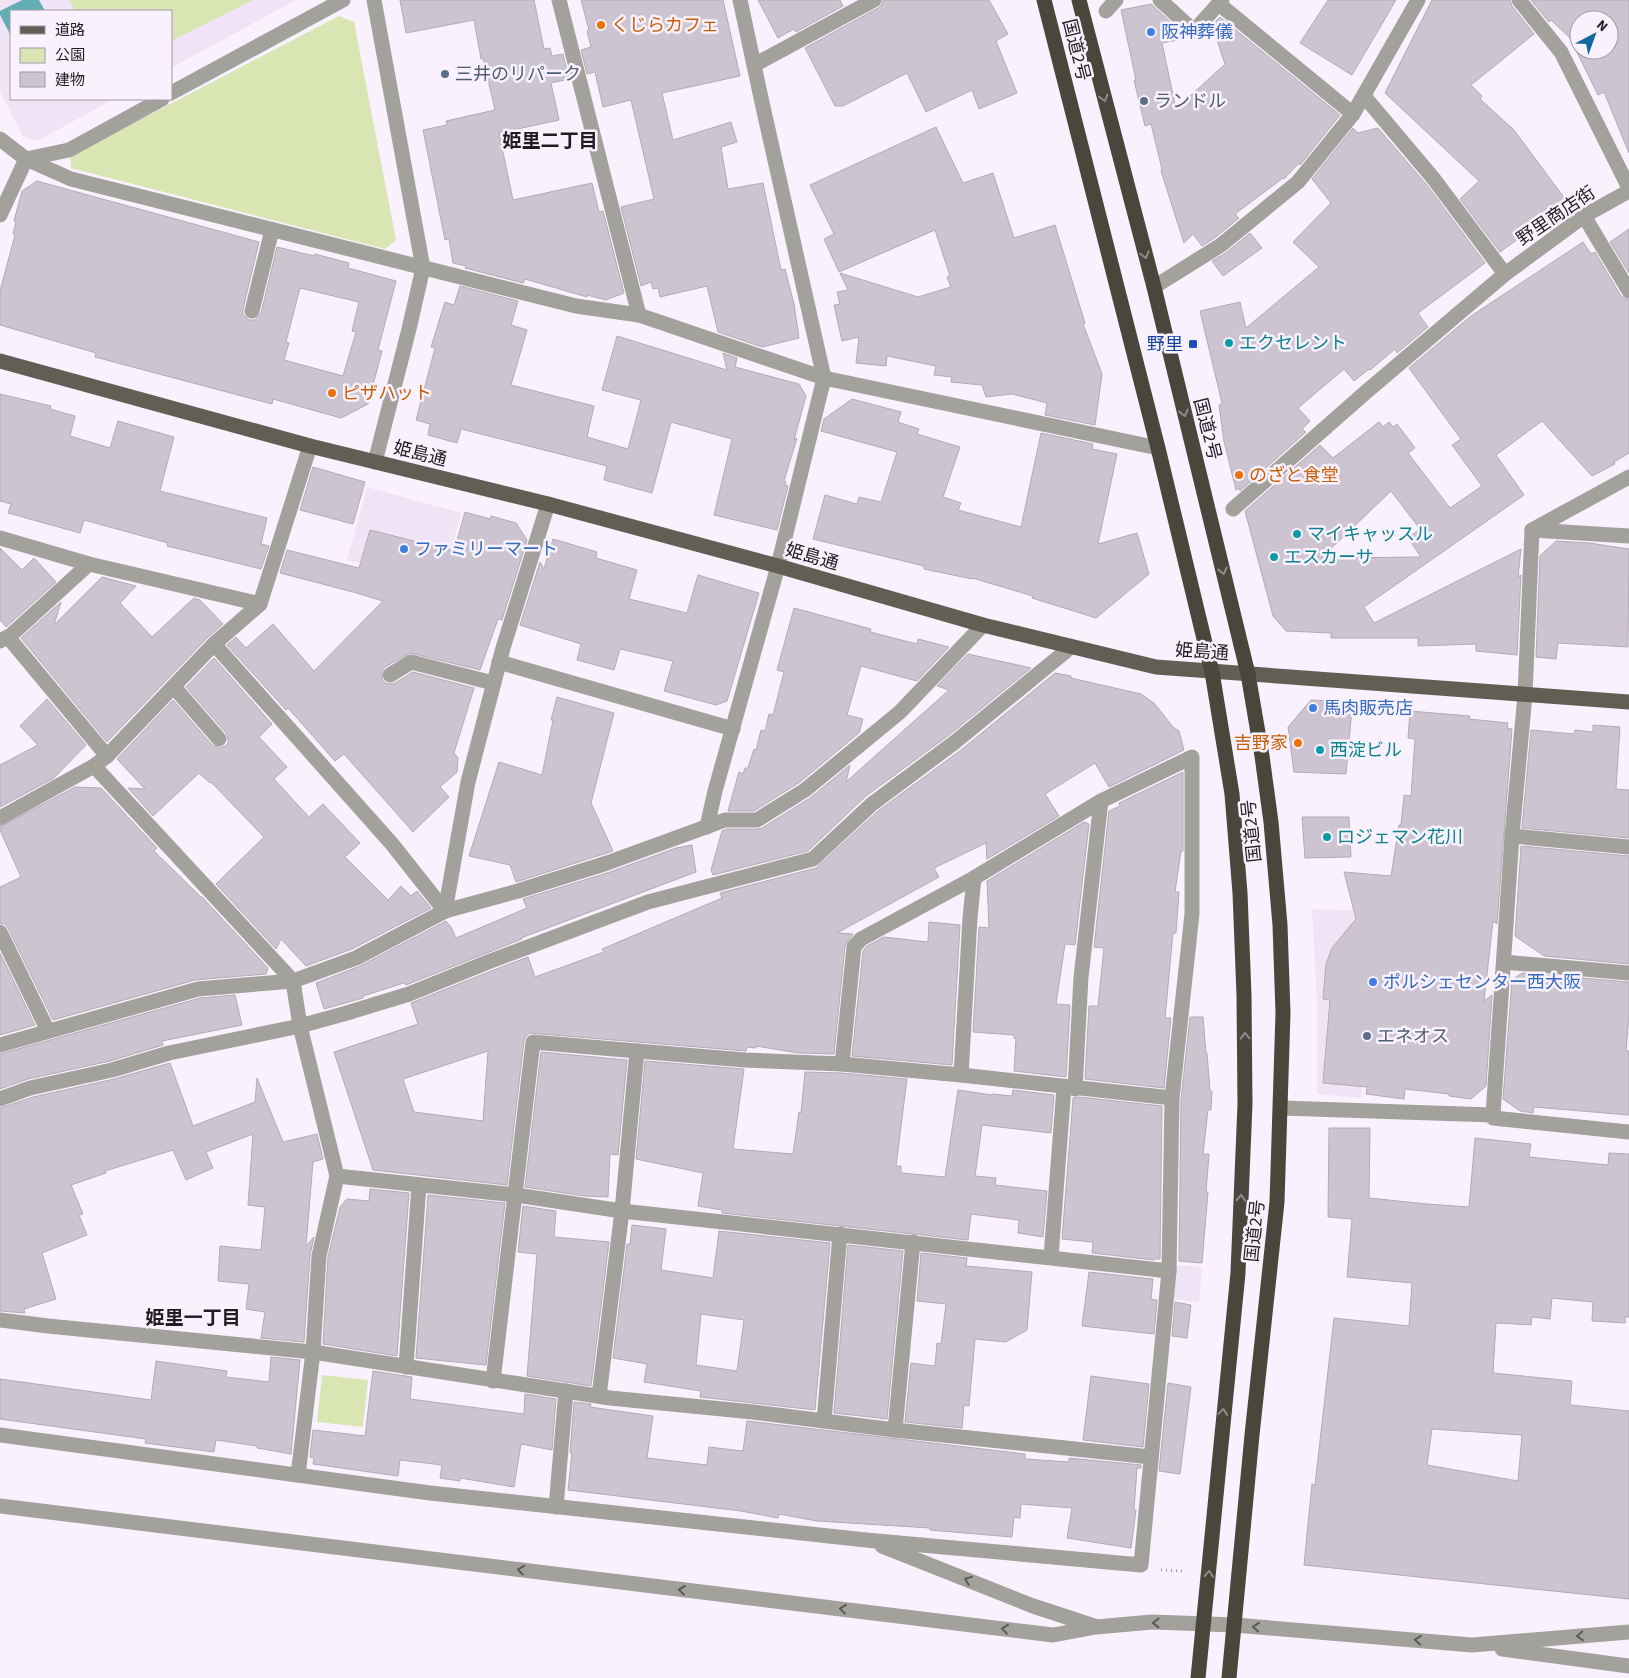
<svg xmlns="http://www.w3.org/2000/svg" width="1629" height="1678" font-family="'Source Sans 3','Noto Sans JP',sans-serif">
<rect width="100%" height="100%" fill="#f9f1fe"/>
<!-- built -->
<g fill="#efe3f6">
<path d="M0,0H296L171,68V11H11V99H114L37,141L23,136L0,92Z"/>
<path d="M367,487L461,513L434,613L402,574L347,560Z"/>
<path d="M1312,909L1394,912L1364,1064L1361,1098L1317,1094V999Z"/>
<path d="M1174,1265L1202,1267L1199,1302L1172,1299Z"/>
</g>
<!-- green -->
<g fill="#d9e6b3">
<path d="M70,0H253L171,41V11H75Z"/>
<path d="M339,16L354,22L396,240L385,249L71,168L70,156Z"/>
<path d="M322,1375L368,1380L363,1427L317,1422Z"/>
</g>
<!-- water -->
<path fill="#63aeb2" d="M22,0H39L45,11H11V36L0,15V11Z"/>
<!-- building -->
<g fill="#ccc4d0" stroke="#b2aab6" fill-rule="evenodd">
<path d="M400,0H534L544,49L550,48L552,56L563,54L569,79L551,83L559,120L499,133L513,200L592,183L599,212L603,211L624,293L606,300L587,295V297L525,279L523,283L465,268L466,266L453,263L449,239L445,240L423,130L447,125L446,121L495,110L483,58L481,59L474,20L406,33Z"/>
<path d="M581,0H723L740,76L662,93L673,140L731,122L737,142L721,147L728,189L763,183L781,270L785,269L794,304L799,338L762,347L718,332L707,286L660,297L658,288L653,289L651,282L641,286L621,207L654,199L631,100L603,107L595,72L587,74L581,50L591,47L587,31L589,30Z"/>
<path d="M758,0H840L843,6L796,32L794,29L778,38Z"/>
<path d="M883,0H989L1008,34L996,41L1017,93L979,109L972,90L926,112L907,73L843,106H835L805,48L878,8L882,4Z"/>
<path d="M1328,0H1396L1352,75L1300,43Z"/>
<path d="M1432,0H1510L1512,6L1534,34L1471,85L1482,96L1480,99L1514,130L1568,203L1500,252L1460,199L1479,181L1385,93Z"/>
<path d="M1531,0H1629V153L1604,92L1598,95L1570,38L1551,20L1549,22ZM1579,20H1609V50H1579Z"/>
<path d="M1151,4L1176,27L1178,40L1162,43L1176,109L1225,64L1212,25L1220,17L1340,115L1300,165L1299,163L1284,179L1283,178L1235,214L1239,218L1216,237L1202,246L1193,234L1184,243L1161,171L1162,169L1151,124L1145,126L1134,80H1136L1121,10Z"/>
<path d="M936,127L963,183L993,173L1014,238L1055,225L1085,323L1083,324L1102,374L1095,425L1045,415L1047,403L1012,394L986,397L982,385L951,382L952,377L934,375L936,366L887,356L886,366L856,363L859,337L842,341L834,305L840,304L837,292L848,290L840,273L918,297L951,287L947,277L950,276L935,230L839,272L824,239L834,234L810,185Z"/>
<path d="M1353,128L1358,133L1378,128L1426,184L1485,263L1418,313L1428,327L1397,353L1395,349L1370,370L1369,369L1354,381L1344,369L1298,408L1310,421L1302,429L1306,432L1240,491L1239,488L1236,490L1224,441L1219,405L1222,403L1200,311L1240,302L1246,328L1319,267L1293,242L1331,203L1312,179Z"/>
<path d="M37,181L259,242L243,309V314L249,320H255L261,313L277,247L314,256L315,254L349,263L348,268L396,281L378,350L382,351L368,404L341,418L273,399L272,404L95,357L96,353L0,325V291L15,235L13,234L16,222L14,221L22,191ZM300,288L359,302L352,331L356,332L343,376L284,360L289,343L286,342Z"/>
<path d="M1629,229V273L1610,242Z"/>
<path d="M1250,233L1262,248L1223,276L1212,261L1227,252Z"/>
<path d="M1583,242L1591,254L1595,252L1621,296L1629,300V453L1614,462L1615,464L1592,476L1542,421L1496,455L1524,495L1364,607L1374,623L1521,549L1518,577L1521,575L1517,655L1476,651V644L1418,646V638H1331V633L1286,631L1273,616L1245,511L1320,445L1333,458L1379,422L1383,427L1389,422L1393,427L1397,424L1415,448L1408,453L1450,508L1482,486L1452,445L1461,439L1409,368L1471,316ZM1391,491L1420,529L1408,538L1421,557L1321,558Z"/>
<path d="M460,286L518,301L511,325L527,330L511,385L594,406L587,437L628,449L641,400L602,390L617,336L727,370L723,353L737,358L735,367L799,384L806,396L794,440L797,438L784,481L786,482L785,485L788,486L777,530L714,515L732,439L671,422L652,493L604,480L607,466L461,429L457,443L428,435L430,424L416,420L435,348L431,347L445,302L454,305Z"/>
<path d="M0,394L51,406L50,409L75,416L70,436L110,448L118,421L174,437L160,491L267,518L261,544L269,546L261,569L167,546L168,543L84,520L80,533L8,513L11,504L0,501Z"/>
<path d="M852,399L901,412L898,422L919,429L917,434L960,447L943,497L961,503L958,510L1021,527L1041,433L1093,444L1092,449L1117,454L1098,544L1137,533L1149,574L1096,618L1032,598L1033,596L972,578V579L924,569V566L813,539L825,495L857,504L859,497L881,502L897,452L821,431L824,419Z"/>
<path d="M313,467L365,482L353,524L300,510Z"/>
<path d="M465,512L490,519L491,516L516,523L527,540L502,620L498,619L480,670L410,653L385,667L382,671V679L385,683L390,684L395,683L413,672L474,688L454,753L458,758L457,772L440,787L449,797L413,832L344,754L335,761L288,708L286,710L227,645L236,637L246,648L273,624L314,671L383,601L353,592L280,573L287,550L359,568L370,530L454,551Z"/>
<path d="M553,539L597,552L596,558L637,570L629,599L687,613L698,575L759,593L727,701L716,705L664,691L673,661L620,649L614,670L577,660L581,644L520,625L540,562L544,569Z"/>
<path d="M1556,541L1589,543L1629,549L1628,647L1558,643L1556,659L1536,657L1540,556Z"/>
<path d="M0,548L22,570L34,558L56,582L6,627L0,620Z"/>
<path d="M102,577L136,586L120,603L152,637L194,598L200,600L223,624L207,638L107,742L21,638L61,602L54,625Z"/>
<path d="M794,608L871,629L870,632L917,644L918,639L949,647L917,681L861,666L847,715L863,719L859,733L800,782L754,811H728L739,772L743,774L745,768H748L754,749L756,750L761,730L765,731L769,714L773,715L784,672L777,670Z"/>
<path d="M968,654L1031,668L949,735L866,796L808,851L713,875L711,870L722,831L727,829H757L762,828L810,798L850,765L846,782L949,690L937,686Z"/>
<path d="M214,658L272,724L259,737L287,767L274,779L309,817L323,804L360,843L345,857L388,900L401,886L411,896L417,891L431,908L352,949L306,966L281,939L276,949L216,884L264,837L211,782L210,783L199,773L153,816L128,788L145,789L117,759L173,700L212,745L220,748L225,746L228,743V738L226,733L186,687Z"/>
<path d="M1055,673L1071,676V678L1141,694L1154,703L1173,727L1179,731L1184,750L1109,787L1095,763L1045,794L1059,816L987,859L986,843L934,868L939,877L837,933L853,934L845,946L834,1054L798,1053L756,1046V1048L747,1047L746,1051L530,1033L526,1036L524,1041L507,1185L373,1170L334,1052L418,1024L411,1003L491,971L528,957L535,977L604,952L602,949L722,898L720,893L816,868L878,811L961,750ZM488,1051L483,1121L414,1112L403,1079Z"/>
<path d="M557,697L614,713L591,803L613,851L516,882L510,865L469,856L499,762L542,775L553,720H551Z"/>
<path d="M47,699L86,745L54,778L0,807V765L38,745L20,726Z"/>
<path d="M1311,700L1334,701V708L1352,709L1346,774L1294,772L1288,727Z"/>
<path d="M1410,711L1470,716L1469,719L1508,723L1507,728L1512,729L1497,924L1493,921L1484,1001L1492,995L1486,1086L1471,1099L1449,1096V1094L1405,1089L1404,1099L1366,1094L1367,1087L1323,1083L1330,1000L1323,999L1326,964L1332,948L1356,919L1344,872L1391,876L1399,825H1401L1404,795L1411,796L1415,739L1408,738Z"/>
<path d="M1593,725L1620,727L1616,789L1629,790V838L1522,828L1531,730L1574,734L1575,730L1593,732Z"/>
<path d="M1183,772V851H1181L1175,892H1179L1176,933H1173L1165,1018H1171L1164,1088L1085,1079L1089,1006H1098L1104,948L1094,947L1109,811L1120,806L1119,803Z"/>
<path d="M75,787L101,788L157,848L154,851L201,897H202L268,968L266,974L195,980L53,1020L8,928L5,924L0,923V887L21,877L0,830V827Z"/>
<path d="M1302,817H1349L1351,857L1305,858Z"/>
<path d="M1084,822L1089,824L1075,945L1065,944L1056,1004L1070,1005L1066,1077L1014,1071L1016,1039L1014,1038V1035L973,1032L979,927L989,928L987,881Z"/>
<path d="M692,845L696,872L521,938L522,939L406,985L404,983L363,996V998L324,1009L316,983L360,966L446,921L451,927L456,938L527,908L523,899L610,872L676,848Z"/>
<path d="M1521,846L1629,856V964L1544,956L1515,936Z"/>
<path d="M929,922L960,925L952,1065L852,1056L863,951L867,946L884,937L928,942Z"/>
<path d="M0,953L35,1025L0,1035Z"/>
<path d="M1522,973L1629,982V1016L1626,1050L1629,1051V1115L1534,1107L1533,1113L1520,1111L1503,1099L1512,980Z"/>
<path d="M235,995L242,1025L162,1041L163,1045L110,1061L28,1079L0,1089V1054L200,998Z"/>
<path d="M1190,1017H1203L1206,1053H1207L1210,1091H1212L1211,1110H1208L1203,1154H1209L1206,1192H1208L1202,1263L1179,1261L1181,1099Z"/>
<path d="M541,1052L627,1060L618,1155L610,1154L608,1197L584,1196L525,1187Z"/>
<path d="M645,1061L744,1069L733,1149L793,1154L799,1112L801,1113L805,1072L841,1073L907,1079L896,1166H901V1173L945,1177L958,1090L992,1095V1094L1012,1096L1013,1090L1054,1095L1051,1133L982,1125L975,1176L996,1178L995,1185L1047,1191L1043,1237L1018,1233L1019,1220L971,1214L968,1240L722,1213V1210L698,1206L703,1173L636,1159Z"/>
<path d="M170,1063L193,1126L255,1102L257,1078L283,1142L317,1134L323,1159L313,1162L306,1246L314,1237L310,1255L304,1342L261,1338L265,1312L246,1309L249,1284L218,1281L220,1246L261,1250L265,1207L248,1205L253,1134L206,1152L213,1168L186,1180L173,1150L105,1171L106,1173L71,1185L83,1214L79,1215L87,1235L42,1253L56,1299L24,1309L25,1313L0,1311V1108L33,1097L114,1079Z"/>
<path d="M1079,1097L1162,1106L1160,1259H1155L1154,1260L1092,1253L1093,1242L1062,1239L1073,1098Z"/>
<path d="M1329,1128H1370L1369,1198L1427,1204L1469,1207L1475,1138L1531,1144L1529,1157L1608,1165L1609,1153L1629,1154V1317H1625V1323L1592,1321L1593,1302L1552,1298L1550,1319L1532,1317L1531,1325L1496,1323L1493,1373L1572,1381L1570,1405L1629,1411V1599L1304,1565L1312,1484L1315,1485L1334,1318L1409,1326L1412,1283L1347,1277L1352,1219L1328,1217ZM1432,1429L1522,1435L1518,1481L1427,1465Z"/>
<path d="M370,1189L409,1193L397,1356L323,1344L328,1257L340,1207L347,1199L369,1201Z"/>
<path d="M428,1195L505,1203L486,1365L416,1358Z"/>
<path d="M523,1206L556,1211L554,1237L609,1242L591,1386L527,1376L537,1254L518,1252Z"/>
<path d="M632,1225L666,1229L661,1270L713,1278L719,1231L830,1243L815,1410L700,1397L701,1391L644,1382L647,1364L613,1358L627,1244H630ZM701,1314L744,1320L737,1371L696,1365Z"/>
<path d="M848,1245L903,1251L887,1419L834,1413Z"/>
<path d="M921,1253L967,1258L966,1266L1032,1272L1027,1330L1006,1342L975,1339L969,1406L964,1405L962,1428L905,1422L911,1363L935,1366L937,1343L941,1344L946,1304L917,1301Z"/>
<path d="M1089,1272L1153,1279L1151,1299L1157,1300L1154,1334L1082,1326Z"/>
<path d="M1175,1302L1191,1305L1187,1338L1172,1336Z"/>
<path d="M271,1357L300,1360L291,1454L257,1448V1446L216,1440L214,1452L145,1443L146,1439L0,1419V1379L151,1400L156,1361L227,1371L226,1377L269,1382Z"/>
<path d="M373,1371L412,1377L410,1399L524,1414L525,1394L556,1399L552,1450L521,1444L514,1487L460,1478V1481L440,1478L442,1465L400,1460L398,1476L313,1464L314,1458L310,1457L313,1430L365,1436Z"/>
<path d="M1091,1376L1149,1384L1143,1447L1083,1440Z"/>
<path d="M1168,1383L1191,1387L1180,1474L1159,1471Z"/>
<path d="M574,1402L591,1404L590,1407L653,1416L647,1458L707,1465L709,1447L743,1451L747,1421L1025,1454V1459L1069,1462V1458L1141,1465V1468H1137L1134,1510H1136L1131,1548L1067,1538L1072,1508L1021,1504L1020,1518L1014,1517L1012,1537L930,1530V1528L817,1521L779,1514L778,1518L741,1511L568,1490L572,1453H570Z"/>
</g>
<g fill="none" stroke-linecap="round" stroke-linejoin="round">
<!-- path -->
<path stroke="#9c969f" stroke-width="3" stroke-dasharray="1 4" stroke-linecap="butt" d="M1161,1570L1182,1571"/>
<!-- minor -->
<g stroke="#a3a19c" stroke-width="15">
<path d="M374,0L423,268L409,329L375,462"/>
<path d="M559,0L639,315"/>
<path d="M1160,0L1194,31L1222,0"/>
<path d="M1519,0L1561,52L1629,188"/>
<path d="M1219,4L1353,114"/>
<path d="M1106,11L1116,0"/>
<path d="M754,65L874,0"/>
<path d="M171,93L343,0"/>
<path d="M1364,96L1433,178L1505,274"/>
<path d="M0,139L26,159L71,179L576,306L639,315L824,378L1158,448"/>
<path d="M26,159L69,150L162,99"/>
<path d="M0,215L26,159"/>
<path d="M1584,216L1629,291"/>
<path d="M1154,287L1221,245L1298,182L1353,114L1418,0"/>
<path d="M252,311L272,230"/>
<path d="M1233,509L1366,392L1505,274L1584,216L1629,191"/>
<path d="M1532,530L1629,536"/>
<path d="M0,538L89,564L260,604L310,446"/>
<path d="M8,637L107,756"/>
<path d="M0,641L11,635L89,564"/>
<path d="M214,644L392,844L445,911"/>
<path d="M499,662L733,729"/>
<path d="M390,675L411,662L493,683"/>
<path d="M174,687L219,739"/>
<path d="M94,766L293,981L300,1026L337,1176L319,1256L313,1352L298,1475"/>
<path d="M0,818L94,766L107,756L214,644L260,604"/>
<path d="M707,827L715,791L778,566L824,378L763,107L740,0"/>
<path d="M1512,836L1629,847"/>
<path d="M445,911L468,782L503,648L548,504"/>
<path d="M0,932L48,1031"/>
<path d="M1504,962L1629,973"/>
<path d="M0,1045L198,989L293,981L356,958L445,911L518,891L607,863L725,820H757L805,790L900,712L983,625"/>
<path d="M961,1075L970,918L974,878"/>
<path d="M1075,1089L1081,977L1101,801"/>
<path d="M0,1099L30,1088L112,1070L169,1053L300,1026L347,1013L409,994L488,962L648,902L813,859L872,804L955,742L1071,647"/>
<path d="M1281,1108L1493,1115V1118L1629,1132"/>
<path d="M1493,1115L1512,836L1525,695L1532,530L1629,477"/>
<path d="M337,1176L516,1195L622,1211L1169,1271"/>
<path d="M1051,1257L1064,1087"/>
<path d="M0,1320L48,1326L313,1352L610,1398L753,1412L895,1430L913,1242"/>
<path d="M406,1367L419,1185"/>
<path d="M493,1381L533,1042L637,1051"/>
<path d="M599,1396L622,1211L637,1051L745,1060L842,1064L961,1075L1172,1098"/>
<path d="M824,1421L840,1234"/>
<path d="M895,1430L1151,1457"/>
<path d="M0,1435L430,1493L866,1540L1141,1565L1169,1271L1172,1098L1192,914V757L1101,801L974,878L861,939L854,947L842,1064"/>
<path d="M0,1506L1053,1635L1096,1627L1152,1622L1235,1625L1472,1645L1629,1632"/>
<path d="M556,1507L566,1391"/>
<path d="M882,1546L1033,1606L1094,1626"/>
<path d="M1502,1649L1629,1666"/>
</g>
<!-- major -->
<path stroke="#615e54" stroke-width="15" d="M0,361L310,446L548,504L778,566L983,625L1156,667L1629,702"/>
<!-- highway -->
<g stroke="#49463b" stroke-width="15">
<path d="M1044,0L1158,448L1212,672L1232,794L1240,893L1244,995L1245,1104L1238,1273L1198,1678"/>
<path d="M1079,0L1154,287L1248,674L1262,756L1271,822L1280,925L1283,1013L1277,1202L1252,1435L1229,1678"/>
</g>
</g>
<!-- one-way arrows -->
<defs><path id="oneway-chevron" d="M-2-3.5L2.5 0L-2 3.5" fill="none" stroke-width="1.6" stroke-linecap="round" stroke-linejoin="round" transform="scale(1.25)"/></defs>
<g stroke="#8f8a89">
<use href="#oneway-chevron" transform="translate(1104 98) rotate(75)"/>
<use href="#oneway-chevron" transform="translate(1145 255) rotate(75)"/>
<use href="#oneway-chevron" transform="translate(1184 413) rotate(76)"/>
<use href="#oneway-chevron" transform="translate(1223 571) rotate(76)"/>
<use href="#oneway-chevron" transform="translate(1245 1036) rotate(-91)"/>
<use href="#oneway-chevron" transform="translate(1241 1198) rotate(-87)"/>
<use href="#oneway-chevron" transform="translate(1223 1412) rotate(-84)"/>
<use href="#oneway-chevron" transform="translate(1209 1574) rotate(-85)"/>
</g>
<g stroke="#5b5858">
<use href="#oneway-chevron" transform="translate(521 1570) rotate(-173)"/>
<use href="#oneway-chevron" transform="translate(968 1580) rotate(-158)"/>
<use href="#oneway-chevron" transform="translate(682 1590) rotate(-173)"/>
<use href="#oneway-chevron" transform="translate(843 1609) rotate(-173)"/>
<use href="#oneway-chevron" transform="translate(1156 1623) rotate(180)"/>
<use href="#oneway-chevron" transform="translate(1256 1627) rotate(-175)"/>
<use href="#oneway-chevron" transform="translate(1005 1629) rotate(-173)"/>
<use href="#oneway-chevron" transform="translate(1580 1636) rotate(176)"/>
<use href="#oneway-chevron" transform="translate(1418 1640) rotate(-175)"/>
</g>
<!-- markers -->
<g fill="#e8710a" stroke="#f9f1fe" stroke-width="2">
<circle cx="601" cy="25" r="5"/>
<circle cx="332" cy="393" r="5"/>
<circle cx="1239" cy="475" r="5"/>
<circle cx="1298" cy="743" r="5"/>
</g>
<g fill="#3f7fe0" stroke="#f9f1fe" stroke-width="2">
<circle cx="1151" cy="32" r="5"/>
<circle cx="404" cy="549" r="5"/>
<circle cx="1313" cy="708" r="5"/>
<circle cx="1373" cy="982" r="5"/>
</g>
<g fill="#5c6f8a" stroke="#f9f1fe" stroke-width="2">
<circle cx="445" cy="74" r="5"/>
<circle cx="1144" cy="101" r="5"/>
<circle cx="1367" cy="1036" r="5"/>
</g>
<g fill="#0f9aa8" stroke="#f9f1fe" stroke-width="2">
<circle cx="1229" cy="343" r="5"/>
<circle cx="1297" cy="534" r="5"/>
<circle cx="1274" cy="557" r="5"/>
<circle cx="1320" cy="750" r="5"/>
<circle cx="1327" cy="837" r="5"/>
</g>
<rect fill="#1a4fb4" stroke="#f9f1fe" stroke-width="2" x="1188" y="339" width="10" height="10" rx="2.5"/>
<g text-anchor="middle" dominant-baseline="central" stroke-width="5" stroke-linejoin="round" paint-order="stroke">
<!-- food labels -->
<g font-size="18" fill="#c56008" stroke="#f9f1fe" text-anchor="start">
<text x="611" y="25">くじらカフェ</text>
<text x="342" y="393">ピザハット</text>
<text x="1249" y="475">のざと食堂</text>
<text x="1288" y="743" text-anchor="end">吉野家</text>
</g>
<!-- shop labels -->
<g font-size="18" fill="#366cbe" stroke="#f9f1fe" text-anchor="start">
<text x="1161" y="32">阪神葬儀</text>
<text x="414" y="549">ファミリーマート</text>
<text x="1323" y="708">馬肉販売店</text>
<text x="1383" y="982">ポルシェセンター西大阪</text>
</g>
<!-- street labels -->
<g font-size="18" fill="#201d21" stroke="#f9f1fe">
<text transform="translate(1076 50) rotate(76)">国道2号</text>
<text transform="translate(1556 216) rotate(-34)">野里商店街</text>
<text transform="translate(1207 429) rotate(76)">国道2号</text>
<text transform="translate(420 454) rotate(14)">姫島通</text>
<text transform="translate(812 557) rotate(16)">姫島通</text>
<text transform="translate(1202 652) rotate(4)">姫島通</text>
<text transform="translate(1252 831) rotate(-96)">国道2号</text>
<text transform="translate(1255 1231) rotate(-84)">国道2号</text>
</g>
<!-- service labels -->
<g font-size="18" fill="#4e5e75" stroke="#f9f1fe" text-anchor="start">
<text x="455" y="74">三井のリパーク</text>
<text x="1154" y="101">ランドル</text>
<text x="1377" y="1036">エネオス</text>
</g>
<!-- culture labels -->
<g font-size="18" fill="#0d838f" stroke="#f9f1fe" text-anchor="start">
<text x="1239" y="343">エクセレント</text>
<text x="1307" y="534">マイキャッスル</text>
<text x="1284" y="557">エスカーサ</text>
<text x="1330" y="750">西淀ビル</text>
<text x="1337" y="837">ロジェマン花川</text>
</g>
<!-- transit labels -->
<g font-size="18" fill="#164399" stroke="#f9f1fe" text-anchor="end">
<text x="1183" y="344">野里</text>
</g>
<!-- neighbourhood labels -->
<g font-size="19" font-weight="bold" fill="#201d21" stroke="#f9f1fe">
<text x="550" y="141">姫里二丁目</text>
<text x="193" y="1318">姫里一丁目</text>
</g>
</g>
<!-- legend -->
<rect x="10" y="10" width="162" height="90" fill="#f9f1fe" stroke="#a29ca6"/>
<rect x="20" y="26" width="25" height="8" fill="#615e54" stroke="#a29ca6"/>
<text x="55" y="35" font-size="15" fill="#201d21">道路</text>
<rect x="20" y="48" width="25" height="15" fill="#d9e6b3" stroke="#a29ca6"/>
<text x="55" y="60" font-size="15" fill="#201d21">公園</text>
<rect x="20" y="72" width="25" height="15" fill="#ccc4d0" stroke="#a29ca6"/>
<text x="55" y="85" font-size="15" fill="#201d21">建物</text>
<!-- north arrow -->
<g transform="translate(1594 35) rotate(41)"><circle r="24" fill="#f9f1fe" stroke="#a29ca6"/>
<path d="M0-4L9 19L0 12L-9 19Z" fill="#126a9a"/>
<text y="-8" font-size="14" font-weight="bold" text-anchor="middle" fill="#201d21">N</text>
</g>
</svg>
